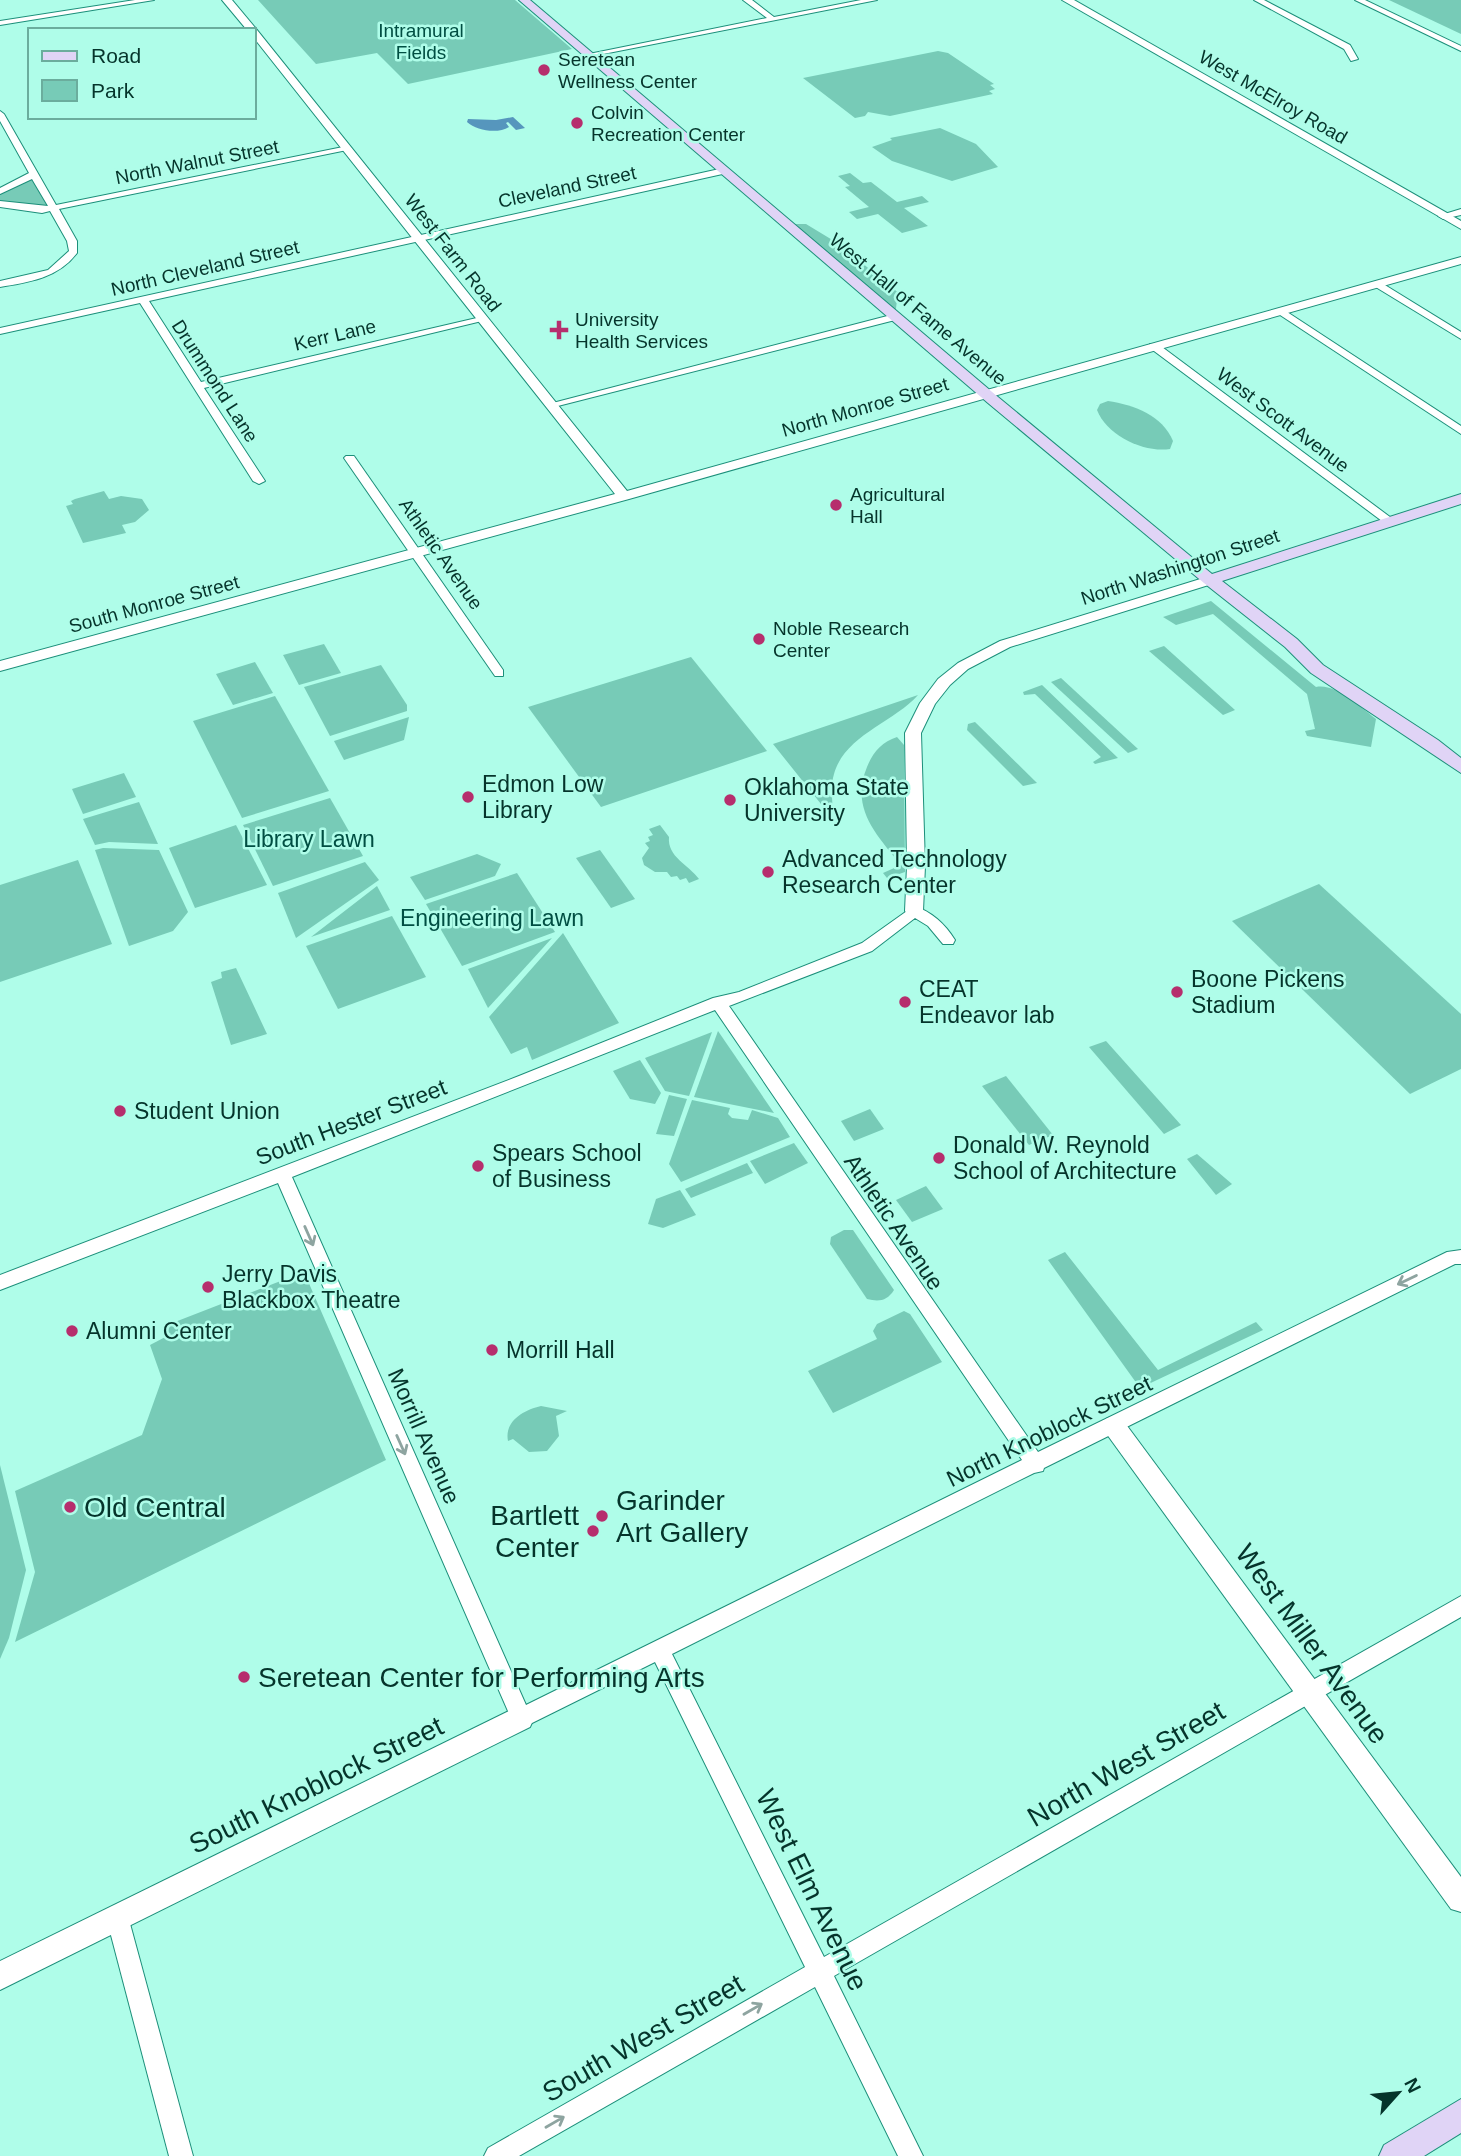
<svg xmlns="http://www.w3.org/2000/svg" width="1461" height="2156" font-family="Helvetica,sans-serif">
<rect width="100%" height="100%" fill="#affde9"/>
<!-- green -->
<g fill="#77cbb7">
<path d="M258,0H515L572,49L408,84L377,53L316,64Z"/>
<path d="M1389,0H1461V34Z"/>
<path d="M938,51L948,53L994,84L990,85L995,89L989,91L993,94L890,116L868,112L865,116L855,118L803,78Z"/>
<path d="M940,128L976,144L998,167L952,181L892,161L872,147L892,140L890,138Z"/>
<path d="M850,173L863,183L871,182L897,202L922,196L929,202L904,208L928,226L902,233L878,214L857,219L849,212L869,207L845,187L850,186L838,176Z"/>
<path d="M33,175L53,208L0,204V191Z"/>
<path d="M786,224H806L839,244L901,295L897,300L895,317Z"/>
<path d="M1108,401C1134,405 1162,415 1173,441L1170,449C1144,453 1107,436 1097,410L1100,404Z"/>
<path d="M104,491L109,499L121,496L142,499L149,510L135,522L122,525L126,533L83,543L66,506L73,504L71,501L75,499Z"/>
<path d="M1211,601L1316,687C1336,683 1360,707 1376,719L1371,747L1307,736L1305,731L1315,729L1307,694L1213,614L1176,625L1163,617Z"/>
<path d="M324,644L341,673L299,685L283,655Z"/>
<path d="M1164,646L1235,710L1223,715L1149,651Z"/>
<path d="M691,657L767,751L601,807L528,707Z"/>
<path d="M255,662L273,693L233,705L216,674Z"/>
<path d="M381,665L407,705V711L330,736L304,687Z"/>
<path d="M1061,678L1138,749L1128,753L1051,682Z"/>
<path d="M1042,685L1118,758L1095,764L1093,762L1101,757L1035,694L1024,695L1023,692Z"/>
<path d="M918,695C893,723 845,735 834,774C830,787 833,805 833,819L773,744Z"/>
<path d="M275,696L329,791L242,818L193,721Z"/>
<path d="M409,717L404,740L344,760L334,741Z"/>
<path d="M975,722L1037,783L1023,786L967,730L968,724Z"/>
<path d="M897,737L904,745L905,872L887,878L883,873L901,865C876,834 850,808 867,767C873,752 882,742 897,737Z"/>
<path d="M124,773L136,797L83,814L72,789Z"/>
<path d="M330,798L363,856L273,886L243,825Z"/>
<path d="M139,802L158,844L109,842L95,845L83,819Z"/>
<path d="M236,825L267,885L195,908L169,848Z"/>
<path d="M660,825L669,837C667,857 689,865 699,879L689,883L686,878L680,880L677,876L671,877L667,872H655L644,865L642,858L649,848L645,843L650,841L648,837L653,835L649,829Z"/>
<path d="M103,848L159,850L188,912L173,931L129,946L95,850Z"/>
<path d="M600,850L635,899L611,908L576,858Z"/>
<path d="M477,854L501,864L495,876L425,900L410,877Z"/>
<path d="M78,860L112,944L0,982V885Z"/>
<path d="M365,862L379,880L296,938L278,893Z"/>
<path d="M517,873L555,932L462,966L426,904Z"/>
<path d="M1319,884L1461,1014V1069L1410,1094L1232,921Z"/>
<path d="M377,886L390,910L311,937Z"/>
<path d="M392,916L426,977L338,1009L306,946Z"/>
<path d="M563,933L619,1023L532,1060L527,1047L511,1054L489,1017Z"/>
<path d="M552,938L488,1008L468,969Z"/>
<path d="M236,968L267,1034L231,1045L211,982L222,978L221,972Z"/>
<path d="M718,1031L774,1113L694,1097Z"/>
<path d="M712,1032L689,1096L665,1091L645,1058Z"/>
<path d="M1106,1041L1181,1125L1164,1134L1089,1047Z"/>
<path d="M640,1060L661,1093L655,1104L630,1099L613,1071Z"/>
<path d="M1006,1076L1053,1135L1029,1145L982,1086Z"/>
<path d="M669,1095L687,1099L674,1136L656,1134Z"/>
<path d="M692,1100L730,1108L728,1114L732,1118L748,1120L752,1110L778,1118L790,1137L681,1182L669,1164Z"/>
<path d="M870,1109L884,1129L854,1141L841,1121Z"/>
<path d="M794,1143L808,1163L765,1184L750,1161Z"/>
<path d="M1197,1154L1232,1184L1216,1195L1187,1159Z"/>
<path d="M747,1163L753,1173L691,1198L685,1189Z"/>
<path d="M926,1186L943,1209L912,1222L896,1200Z"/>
<path d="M680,1190L696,1215L663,1228L648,1224L656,1199Z"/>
<path d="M844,1230H853L894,1290C887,1301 879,1302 867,1299L830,1244L831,1237Z"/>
<path d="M1065,1252L1158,1370L1256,1322L1263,1330L1140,1388L1048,1260Z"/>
<path d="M304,1272L386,1460L15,1642L35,1572L15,1491L142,1435L162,1379L150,1345L171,1334L162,1327Z"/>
<path d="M904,1311L910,1314L942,1362L833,1413L808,1371L877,1339L873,1331L877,1324Z"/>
<path d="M541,1406L567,1411L556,1416L559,1436L547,1451L529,1452L513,1439L508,1441C504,1421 524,1410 541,1406Z"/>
<path d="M0,1465L26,1570L9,1638L0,1659Z"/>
</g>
<!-- water -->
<path fill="#5696bd" d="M513,117L525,128L516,130L508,122L506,123L509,127C498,134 477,131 467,122L468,119L496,120Z"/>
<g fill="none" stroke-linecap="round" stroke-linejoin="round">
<!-- minor casing -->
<g stroke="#1c8f7a" stroke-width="2">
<g id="minor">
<path d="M135,0H154L0,25V21Z"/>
<path d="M743,0H752L774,17L861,0H877L588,57L584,55L767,18Z"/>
<path d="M1254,0H1264L1350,45L1358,59L1351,61L1344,49Z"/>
<path d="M1355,0H1365L1461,46V51Z"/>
<path d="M0,111L4,114L56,205L348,146L352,149L59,209L77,241V253C58,278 30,282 0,287V281L48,270L69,251L67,241L50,211L42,213L0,207V201L48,206L32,179L0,194V188L29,173L0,121Z"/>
<path d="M724,168L728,171L727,173L149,301L201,382L481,317L486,320L204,388L265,481L259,484L253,481L140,303L0,334V328Z"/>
<path d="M1461,209V215L1443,219L1438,216Z"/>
<path d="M1374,282H1380L1461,332V339L1374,286Z"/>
<path d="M1281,308L1461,426V434L1277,313L1276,311Z"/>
<path d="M895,314L900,317L899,319L550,408L545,405Z"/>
<path d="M1150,344H1158L1394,520V524H1386L1150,348Z"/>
<path d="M346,456H354L503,670V676H495L344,458Z"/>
<path d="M914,906C932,912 945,924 955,940L953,944H943L928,926L915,918L872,951L729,1006L1038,1452L1447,1252L1461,1250V1264H1455L1044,1468L1043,1471L1034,1473L672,1654L824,1957L1461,1596V1617L834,1976L923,2156H898L815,1987L519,2156H484L488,2148L805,1967L655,1662L528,1725L521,1728L514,1725L278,1183L0,1290V1275L519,1076L713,998L739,992L862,943ZM715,1010L1022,1460L526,1705L292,1177Z"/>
<path d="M118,1909L126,1912L129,1920L193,2156H169L107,1920L110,1912Z"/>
</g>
</g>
<!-- tertiary casing -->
<g stroke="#1c8f7a" stroke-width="2">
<g id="tertiary">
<path d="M222,0H232L257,30L627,491L1461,257V264L629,499L0,671V661L615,494L254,38V30H247Z"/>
<path d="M1062,0H1074L1461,221V229Z"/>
<path d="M1210,576L1215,577L1217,580L1215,583L1010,647L968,669L950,685L935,704L921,733L925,866L923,911L920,915H908L905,911L907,866L905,733L920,703L938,679L958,663L1000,641Z"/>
<path d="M1114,1416L1122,1419L1461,1877V1912L1451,1909L1106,1433L1103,1426L1106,1419Z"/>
<path d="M521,1705L530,1709L534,1718L530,1727L0,1990V1961Z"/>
</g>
</g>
<!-- secondary casing -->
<g stroke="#1c8f7a" stroke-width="2">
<g id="secondary">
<path d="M519,0H530L998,397L1212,574L1461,494V504L1222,581L1297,639L1323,665L1438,740L1461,758V773L1311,673L1285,647L1204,583L988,403Z"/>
<path d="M1461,2099V2133L1424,2156H1379L1384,2145Z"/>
</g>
</g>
<!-- minor -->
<use href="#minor" fill="#fff" fill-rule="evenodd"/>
<!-- tertiary -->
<use href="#tertiary" fill="#fff" fill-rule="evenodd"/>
<!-- secondary -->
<use href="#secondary" fill="#e0d4f6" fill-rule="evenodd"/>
</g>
<!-- one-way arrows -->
<defs><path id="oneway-shaft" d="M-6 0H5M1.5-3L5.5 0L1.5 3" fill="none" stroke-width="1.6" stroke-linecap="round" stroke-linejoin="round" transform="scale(1.75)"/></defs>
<g stroke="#8ea4a0">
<use href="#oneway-shaft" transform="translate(309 1236) rotate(66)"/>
<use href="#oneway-shaft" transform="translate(1407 1280) rotate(154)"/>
<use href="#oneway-shaft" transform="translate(401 1445) rotate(66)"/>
<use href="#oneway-shaft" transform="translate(753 2009) rotate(-30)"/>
<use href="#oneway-shaft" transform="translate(555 2122) rotate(-30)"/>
</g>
<!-- markers -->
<g fill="#b62e6d" stroke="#affde9" stroke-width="2.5">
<circle cx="544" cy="70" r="7"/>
<circle cx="577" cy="123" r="7"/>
<path d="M555.5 319.5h7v7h7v7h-7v7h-7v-7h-7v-7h7z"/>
<circle cx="836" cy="505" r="7"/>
<circle cx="759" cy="639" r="7"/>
<circle cx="468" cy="797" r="7"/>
<circle cx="730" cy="800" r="7"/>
<circle cx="768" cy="872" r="7"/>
<circle cx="1177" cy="992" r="7"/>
<circle cx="905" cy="1002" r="7"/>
<circle cx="120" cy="1111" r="7"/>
<circle cx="939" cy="1158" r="7"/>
<circle cx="478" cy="1166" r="7"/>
<circle cx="208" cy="1287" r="7"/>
<circle cx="72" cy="1331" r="7"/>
<circle cx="492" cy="1350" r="7"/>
<circle cx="70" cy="1507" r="7"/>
<circle cx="602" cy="1516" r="7"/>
<circle cx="593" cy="1531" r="7"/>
<circle cx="244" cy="1677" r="7"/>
</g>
<g text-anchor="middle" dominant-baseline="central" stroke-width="5" stroke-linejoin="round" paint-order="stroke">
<!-- far-park labels -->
<g font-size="19" fill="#004e42" stroke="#affde9">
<text x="421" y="30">Intramural<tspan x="421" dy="22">Fields</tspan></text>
</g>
<!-- far-poi labels -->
<g font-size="19" fill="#05342b" stroke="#affde9" text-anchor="start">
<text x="558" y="59">Seretean<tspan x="558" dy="22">Wellness Center</tspan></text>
<text x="591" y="112">Colvin<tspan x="591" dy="22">Recreation Center</tspan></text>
<text x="575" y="319">University<tspan x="575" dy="22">Health Services</tspan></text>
<text x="850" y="494">Agricultural<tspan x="850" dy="22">Hall</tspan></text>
<text x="773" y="628">Noble Research<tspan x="773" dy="22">Center</tspan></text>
</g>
<!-- far-street labels -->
<g font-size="19" fill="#05342b" stroke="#affde9">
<text transform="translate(1273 97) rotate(30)">West McElroy Road</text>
<text transform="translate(197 162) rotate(-11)">North Walnut Street</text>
<text transform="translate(567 187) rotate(-12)">Cleveland Street</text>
<text transform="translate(453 253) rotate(52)">West Farm Road</text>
<text transform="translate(205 268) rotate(-13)">North Cleveland Street</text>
<text transform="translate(918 309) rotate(40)">West Hall of Fame Avenue</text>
<text transform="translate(335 335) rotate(-13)">Kerr Lane</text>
<text transform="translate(215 381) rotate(57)">Drummond Lane</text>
<text transform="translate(865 407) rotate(-16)">North Monroe Street</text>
<text transform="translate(1283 420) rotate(37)">West Scott Avenue</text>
<text transform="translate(441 554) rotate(55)">Athletic Avenue</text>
<text transform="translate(1180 567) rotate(-18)">North Washington Street</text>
<text transform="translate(154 604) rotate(-15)">South Monroe Street</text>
</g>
<!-- poi labels -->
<g font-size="23" fill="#05342b" stroke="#affde9" text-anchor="start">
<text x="482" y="784">Edmon Low<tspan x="482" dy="26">Library</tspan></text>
<text x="744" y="787">Oklahoma State<tspan x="744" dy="26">University</tspan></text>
<text x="782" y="859">Advanced Technology<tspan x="782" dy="26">Research Center</tspan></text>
<text x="1191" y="979">Boone Pickens<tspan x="1191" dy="26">Stadium</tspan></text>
<text x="919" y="989">CEAT<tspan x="919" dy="26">Endeavor lab</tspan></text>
<text x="134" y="1111">Student Union</text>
<text x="953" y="1145">Donald W. Reynold<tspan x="953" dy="26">School of Architecture</tspan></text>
<text x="492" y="1153">Spears School<tspan x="492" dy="26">of Business</tspan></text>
<text x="222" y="1274">Jerry Davis<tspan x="222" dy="26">Blackbox Theatre</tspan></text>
<text x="86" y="1331">Alumni Center</text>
<text x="506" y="1350">Morrill Hall</text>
</g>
<!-- park labels -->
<g font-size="23" fill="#004e42" stroke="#affde9">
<text x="309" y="839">Library Lawn</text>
<text x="492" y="918">Engineering Lawn</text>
</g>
<!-- street labels -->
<g font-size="23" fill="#05342b" stroke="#affde9">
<text transform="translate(351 1122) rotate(-21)">South Hester Street</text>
<text transform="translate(894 1222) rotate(56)">Athletic Avenue</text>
<text transform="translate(1049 1431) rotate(-26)">North Knoblock Street</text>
<text transform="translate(424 1436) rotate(66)">Morrill Avenue</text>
</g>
<!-- near-poi labels -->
<g font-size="28" fill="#05342b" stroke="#affde9" text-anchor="start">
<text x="616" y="1500">Garinder<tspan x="616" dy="32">Art Gallery</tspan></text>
<text x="84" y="1507">Old Central</text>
<text x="579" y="1515" text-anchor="end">Bartlett<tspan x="579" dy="32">Center</tspan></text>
<text x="258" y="1677">Seretean Center for Performing Arts</text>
</g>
<!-- near-street labels -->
<g font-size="28" fill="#05342b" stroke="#affde9">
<text transform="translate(1312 1644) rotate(54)">West Miller Avenue</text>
<text transform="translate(1126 1764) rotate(-30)">North West Street</text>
<text transform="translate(316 1785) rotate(-26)">South Knoblock Street</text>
<text transform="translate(812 1890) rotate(64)">West Elm Avenue</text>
<text transform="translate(643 2038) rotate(-30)">South West Street</text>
</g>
</g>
<!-- legend -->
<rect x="28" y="28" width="228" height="91" fill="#affde9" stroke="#6bad9d" stroke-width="2"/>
<rect x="42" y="51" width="35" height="10" fill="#e0d4f6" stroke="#6bad9d" stroke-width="2"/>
<text x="91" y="63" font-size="21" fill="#05342b">Road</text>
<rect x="42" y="80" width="35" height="21" fill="#77cbb7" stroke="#6bad9d" stroke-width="2"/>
<text x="91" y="98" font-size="21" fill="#05342b">Park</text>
<!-- north arrow -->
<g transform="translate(1398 2093) rotate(63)" stroke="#affde9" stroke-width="5" paint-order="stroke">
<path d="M0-5L12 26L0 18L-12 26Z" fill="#05342b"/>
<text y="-10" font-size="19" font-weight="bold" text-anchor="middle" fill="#05342b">N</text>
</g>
</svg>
